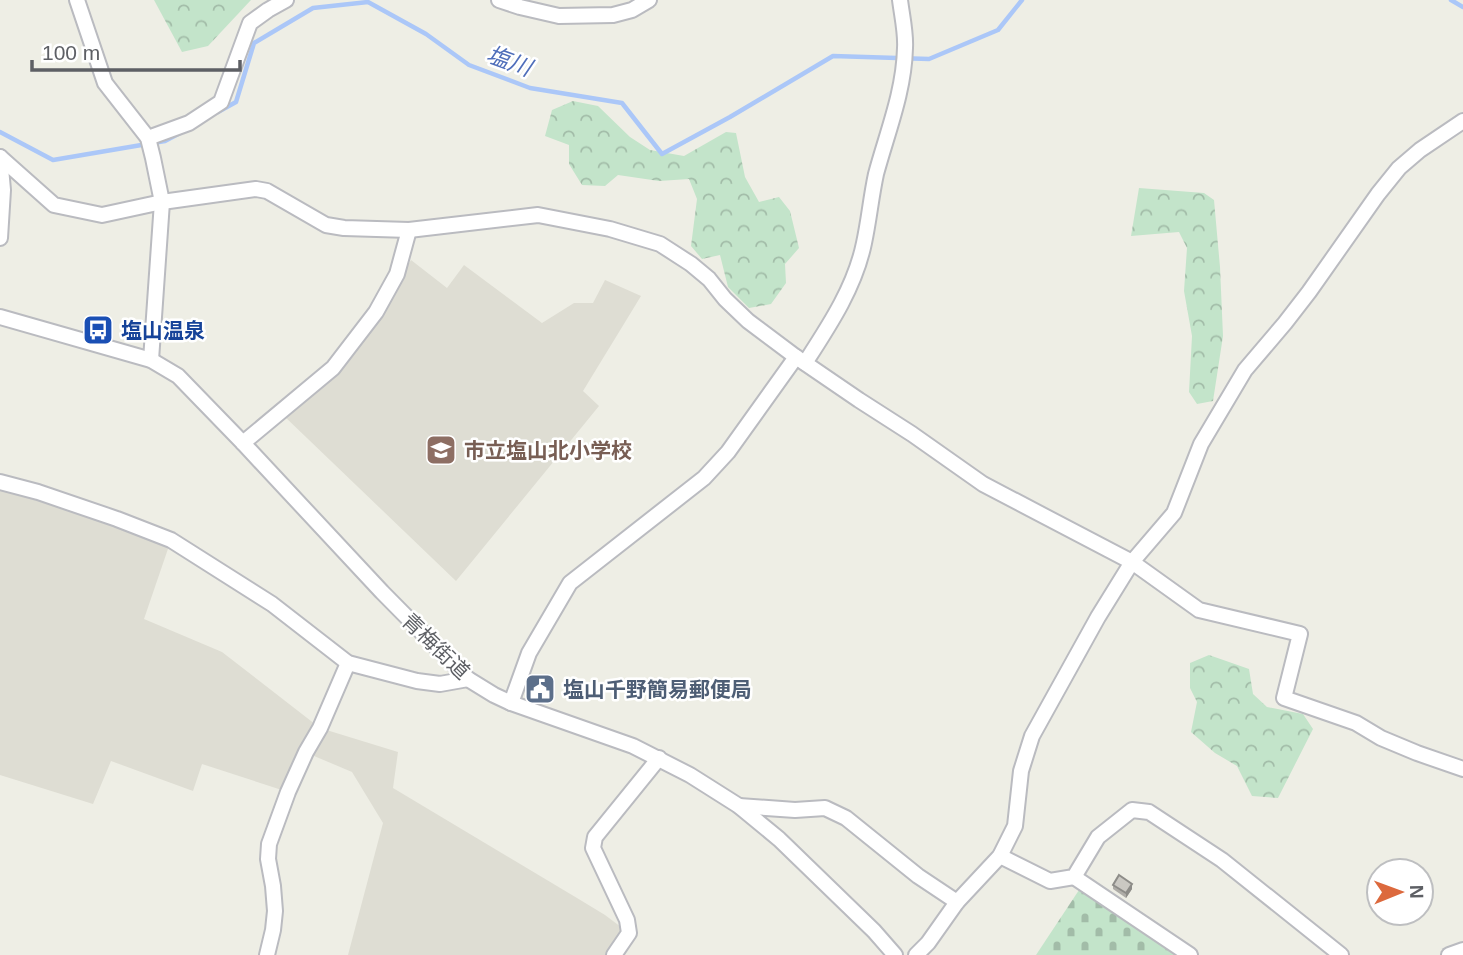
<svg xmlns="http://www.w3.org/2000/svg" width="1463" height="955" font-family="Helvetica,'Noto Sans JP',sans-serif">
<defs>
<pattern id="forest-crowns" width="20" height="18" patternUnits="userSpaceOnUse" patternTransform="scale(1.75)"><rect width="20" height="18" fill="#c3e4ca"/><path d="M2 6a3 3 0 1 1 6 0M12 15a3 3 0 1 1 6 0" fill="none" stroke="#a2bca8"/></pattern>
<pattern id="cemetery-stones" width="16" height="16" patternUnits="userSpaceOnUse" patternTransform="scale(1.75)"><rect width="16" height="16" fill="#c3e4ca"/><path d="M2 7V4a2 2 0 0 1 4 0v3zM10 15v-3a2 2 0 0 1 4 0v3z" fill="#a2bca8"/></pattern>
</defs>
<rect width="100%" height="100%" fill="#eeeee5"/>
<!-- education -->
<g fill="#deddd3">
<path d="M411,260L447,288L464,265L542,323L574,303H593L605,280L641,296L583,391L599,406L456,581L283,415L386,304Z"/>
<path d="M0,482L171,540L144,619L222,652L320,728L398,752L393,788L577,898L605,915L629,933L614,955H348L383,823L352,772L307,753L288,792L202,764L193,791L111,761L93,804L0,775Z"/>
</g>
<!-- forest -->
<g fill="url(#forest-crowns)">
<path d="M154,0H251L208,46L182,52Z"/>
<path d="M573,101L598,106L630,137L650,150L684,156L726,132L736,133L745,177L759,202L779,197L790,211L799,248L785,264L786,283L771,304L749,308L728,287L720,255L702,259L691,246L697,199L689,179L659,181L618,175L605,186L582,185L569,164V145L545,136L552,110Z"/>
<path d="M1139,188L1204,193L1214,200L1220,267L1223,336L1213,401L1197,404L1189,392L1192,336L1184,291L1187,248L1179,232L1131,236Z"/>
<path d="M1209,655L1249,669L1253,694L1267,707L1303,714L1313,729L1278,798L1252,796L1237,766L1215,753L1191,732L1197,702L1190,688V663Z"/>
</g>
<!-- cemetery -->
<path fill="url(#cemetery-stones)" d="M1083,884L1190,955H1036Z"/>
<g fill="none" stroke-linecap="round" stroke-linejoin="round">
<!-- stream -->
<g stroke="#abc7f8" stroke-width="4.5">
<path d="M1451,0L1463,7"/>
<path d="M218,112L236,102L254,43L313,8L368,2L426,34L469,65L530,88L622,103L662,154L730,117L833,56L929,59L998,30L1022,0"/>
<path d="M0,132L53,160L165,141L180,133"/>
</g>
<!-- minor casing -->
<g stroke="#babbc0" stroke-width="18">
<g id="minor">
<path d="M77,0L105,83L148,138L153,158L162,202L151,360"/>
<path d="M499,0L520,7L559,16L613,15L632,10L649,0"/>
<path d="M148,138L189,123L221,102L250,23L268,10L286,0"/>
<path d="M0,157L54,205L102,215L162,202L256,189L267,191L326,225L344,228L409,230L538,215L610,229L660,244L691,264L709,279L725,299L748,321L796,357L859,400L912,434L983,484L1132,562L1199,610L1300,634L1284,698L1356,723L1381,738L1417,753L1463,769"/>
<path d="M0,157L3,190L0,238"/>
<path d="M0,317L151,360L178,376L243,443L382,592L468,679L494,695L511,703L633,746L690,775L739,806L779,839L874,931L895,955"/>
<path d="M805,363C829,326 855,287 864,243C869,220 871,197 876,174C887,133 904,92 905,48C906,33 902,16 900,0"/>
<path d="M243,443L333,368L376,312L397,274L409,230"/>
<path d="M0,482L38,492L117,519L171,540L272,604L348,663L417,681L440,684L468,679"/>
<path d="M511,703L529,653L570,583L704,478L728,452L796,357"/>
<path d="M739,806L795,810L825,808L846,818L918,876L957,902"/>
<path d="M1000,856L1050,881L1074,877L1098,837L1132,810L1149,812L1222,860L1341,955"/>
<path d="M1074,877L1190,955"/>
<path d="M267,955L273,930L275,911L273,886L268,859L269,844L288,792L306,752L320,728L348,663"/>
<path d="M614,955L629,933L627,920L593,848L595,837L659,758"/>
<path d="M916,955L928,943L957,902L1000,856L1015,826L1021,771L1032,736L1098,617L1132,562L1174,513L1201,444L1245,370L1285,323L1309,292L1378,194L1399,168L1420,150L1463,121"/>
<path d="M1449,955L1463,950"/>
</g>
</g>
<!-- minor -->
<use href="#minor" stroke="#fff" stroke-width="14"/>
</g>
<!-- wall -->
<path fill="#aeaca7" d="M1113,885L1132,889L1126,898L1113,889Z"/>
<!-- shaded-wall -->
<path fill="#8d8c88" d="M1132,884V889L1126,898V893Z"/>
<!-- building -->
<path fill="#cac8c2" stroke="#8d8c88" stroke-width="2" d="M1119,875L1132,884L1126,893L1113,885Z"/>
<!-- icons -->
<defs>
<g id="bus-square" transform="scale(1.575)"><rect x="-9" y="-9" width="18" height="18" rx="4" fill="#1a4fb4" stroke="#fff"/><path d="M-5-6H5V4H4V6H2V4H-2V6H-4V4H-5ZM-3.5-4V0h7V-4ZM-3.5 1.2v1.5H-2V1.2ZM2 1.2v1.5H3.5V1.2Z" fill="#fff"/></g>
<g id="school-square" transform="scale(1.575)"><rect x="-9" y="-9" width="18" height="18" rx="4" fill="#8d6e63" stroke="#fff"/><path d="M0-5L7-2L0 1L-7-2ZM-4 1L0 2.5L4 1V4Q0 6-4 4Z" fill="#fff"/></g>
<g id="civic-square" transform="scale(1.575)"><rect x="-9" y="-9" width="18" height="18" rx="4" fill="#5c6f8a" stroke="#fff"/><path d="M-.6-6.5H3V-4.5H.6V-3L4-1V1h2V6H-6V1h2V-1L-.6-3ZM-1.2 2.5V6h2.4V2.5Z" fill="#fff"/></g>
</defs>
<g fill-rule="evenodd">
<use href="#bus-square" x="98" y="330"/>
<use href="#school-square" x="441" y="450"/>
<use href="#civic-square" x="540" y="689"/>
</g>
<g text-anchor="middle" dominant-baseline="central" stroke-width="5" stroke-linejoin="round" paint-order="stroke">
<!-- transit labels -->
<g font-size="21" font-weight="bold" fill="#164399" stroke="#fff" text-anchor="start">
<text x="121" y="330">塩山温泉</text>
</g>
<!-- education labels -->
<g font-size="21" font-weight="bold" fill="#785e54" stroke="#fff" text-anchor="start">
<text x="464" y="450">市立塩山北小学校</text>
</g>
<!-- street labels -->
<g font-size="21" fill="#5d5f64" stroke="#fff">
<text transform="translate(436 646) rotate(44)">青梅街道</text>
</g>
<!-- service labels -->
<g font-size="21" font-weight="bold" fill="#4e5e75" stroke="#fff" text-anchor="start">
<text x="563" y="689">塩山千野簡易郵便局</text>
</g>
<!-- water labels -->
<g font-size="23" font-style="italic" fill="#4f6eba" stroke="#fff">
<text transform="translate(509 61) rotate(20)">塩川</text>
</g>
</g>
<!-- north arrow -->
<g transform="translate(1400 892) rotate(89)"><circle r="33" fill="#ffffff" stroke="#bebfc1" stroke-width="2"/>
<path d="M0-5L12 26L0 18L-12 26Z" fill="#dc693d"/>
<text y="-10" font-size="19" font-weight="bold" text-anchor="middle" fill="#5d5f64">N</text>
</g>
<!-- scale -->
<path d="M32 60v10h208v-10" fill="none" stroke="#5d5f64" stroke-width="3.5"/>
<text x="42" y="60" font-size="21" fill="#5d5f64" stroke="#ffffff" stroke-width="5" paint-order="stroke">100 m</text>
</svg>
